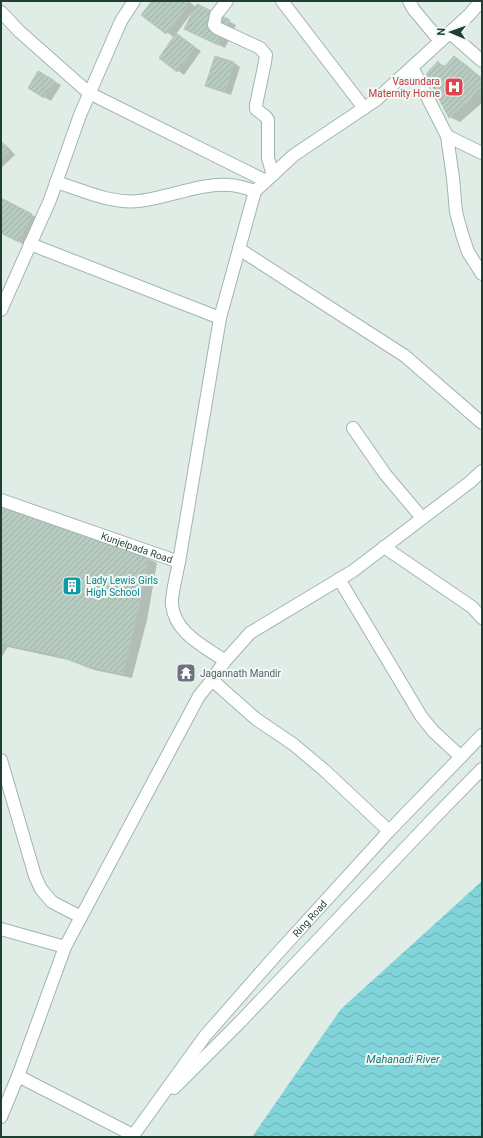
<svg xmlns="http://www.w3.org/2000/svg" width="483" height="1138" font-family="Roboto,sans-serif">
<defs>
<pattern id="water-waves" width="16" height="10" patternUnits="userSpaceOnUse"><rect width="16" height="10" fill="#81d4d9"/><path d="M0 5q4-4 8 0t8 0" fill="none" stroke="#69adb1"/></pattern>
<pattern id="building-hatch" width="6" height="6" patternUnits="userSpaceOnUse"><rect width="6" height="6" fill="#b8cbc1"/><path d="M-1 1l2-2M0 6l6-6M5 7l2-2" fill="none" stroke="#9eafa6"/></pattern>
</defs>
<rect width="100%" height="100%" fill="#e0ede6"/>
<!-- water -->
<path fill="url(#water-waves)" d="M482,881V1137H252L341,1009Z"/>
<!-- shadow -->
<g fill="#0003">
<path d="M153,1H188L196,7L197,5L236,25L225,48L192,32L194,10L176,34L201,51L184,75L160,58L175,38L143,15Z"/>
<path d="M215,57L234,63L240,67L231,95L213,89L206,85Z"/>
<path d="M454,57L464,63L482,78V103L460,122L450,117L438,63L445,66Z"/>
<path d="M39,72L61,85L51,101L29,88Z"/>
<path d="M1,142L7,146L15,155L1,168Z"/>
<path d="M1,200L38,218L25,245L1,233Z"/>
<path d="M1,507L147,558L157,563L147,620L132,678L94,670L68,660L8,647L1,658Z"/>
</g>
<!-- building -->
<g fill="url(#building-hatch)" stroke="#b2c7bc">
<path d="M152,1H188L190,3L166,34L141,15Z"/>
<path d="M197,4L230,20L218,45L184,29Z"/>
<path d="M176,33L195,47L177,72L159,58Z"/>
<path d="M215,56L234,62L225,92L205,86Z"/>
<path d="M454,56L482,79V90L449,118L426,74L438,61L443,68Z"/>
<path d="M38,71L55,81L44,98L28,88Z"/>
<path d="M1,141L9,151L1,158Z"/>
<path d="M1,198L32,214L19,242L1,233Z"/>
<path d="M1,506L148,557L137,615L123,674L83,665L57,655L1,643Z"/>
</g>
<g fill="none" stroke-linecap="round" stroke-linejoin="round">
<!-- minor casing -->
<g stroke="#a2b5ad" stroke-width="14">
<g id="minor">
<path d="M227,1L216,15L214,25L217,28L260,48L266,55L265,62L256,105V109L266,117L268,120V158L273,175"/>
<path d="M282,1L364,108"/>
<path d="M409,1L414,10L440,41"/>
<path d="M1,12L20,32L89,93L266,181"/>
<path d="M450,33L482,61"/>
<path d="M412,67L447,136L453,178L456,212L462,234L468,252L482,274"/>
<path d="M447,136L482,153"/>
<path d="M56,182C83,190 110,204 139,201C167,198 201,183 228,185C238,185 246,188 255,191"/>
<path d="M30,244L220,318"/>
<path d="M239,249L405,356L482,423"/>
<path d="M1,310L50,200L80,115L121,21L134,1"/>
<path d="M353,428L385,474L422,518"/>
<path id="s1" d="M1,500L179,562C177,573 171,595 172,605C175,633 204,646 225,661"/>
<path d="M384,547L472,607L482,618"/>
<path d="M179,562L220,318L255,191L294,155L376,100L469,15L481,1"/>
<path d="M339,579L421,716L433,731L461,757"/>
<path d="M212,680L256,719L293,744L324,770L389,831"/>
<path d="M1,760L35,876L41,889L52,902L81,917"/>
<path d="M1,929L65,947"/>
<path d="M18,1076L133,1135"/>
<path d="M1,1117L18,1076L65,947L199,696L212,680L225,661L250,633L353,571L470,482L482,471"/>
</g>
</g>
<!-- tertiary casing -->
<g stroke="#a2b5ad" stroke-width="14">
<g id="tertiary">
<path d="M174,1088L241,1021L433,819L482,769"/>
<path id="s2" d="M132,1137L205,1036L277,954L389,831L482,735"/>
</g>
</g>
<!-- minor -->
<use href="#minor" stroke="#fff" stroke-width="12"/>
<!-- tertiary -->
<use href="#tertiary" stroke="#fff" stroke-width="12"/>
</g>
<!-- icons -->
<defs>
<g id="hospital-square" transform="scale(1)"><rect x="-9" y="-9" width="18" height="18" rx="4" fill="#e0444e" stroke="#f1f9f4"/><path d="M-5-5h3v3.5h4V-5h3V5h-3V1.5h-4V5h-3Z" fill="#fff"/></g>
<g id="building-square" transform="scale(1)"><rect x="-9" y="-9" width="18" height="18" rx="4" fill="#0f9aa8" stroke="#f1f9f4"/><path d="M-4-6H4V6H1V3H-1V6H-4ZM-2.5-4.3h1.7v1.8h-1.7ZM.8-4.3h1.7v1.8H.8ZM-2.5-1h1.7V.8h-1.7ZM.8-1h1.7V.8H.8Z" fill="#fff"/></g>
<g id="temple-square" transform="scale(1)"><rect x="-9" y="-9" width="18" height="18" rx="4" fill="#6b7280" stroke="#f1f9f4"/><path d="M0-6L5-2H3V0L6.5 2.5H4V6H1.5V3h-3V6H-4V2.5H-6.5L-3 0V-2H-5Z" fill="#fff"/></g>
</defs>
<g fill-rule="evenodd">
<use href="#hospital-square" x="454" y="87"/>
<use href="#building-square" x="72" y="586"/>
<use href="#temple-square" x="186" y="673"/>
</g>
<g text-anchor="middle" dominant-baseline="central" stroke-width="4" stroke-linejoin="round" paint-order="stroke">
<!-- health labels -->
<g font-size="10" fill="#be3a42" stroke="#f1f9f4" text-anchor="end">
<text x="440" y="81">Vasundara<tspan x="440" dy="12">Maternity Home</tspan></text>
</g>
<!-- street labels -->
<g font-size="10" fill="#1f3f33" stroke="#f1f9f4">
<text stroke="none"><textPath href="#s1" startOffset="144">Kunjelpada Road</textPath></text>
<text stroke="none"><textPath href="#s2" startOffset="282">Ring Road</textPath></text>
</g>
<!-- culture labels -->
<g font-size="10" fill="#0d838f" stroke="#f1f9f4" text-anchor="start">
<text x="86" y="580">Lady Lewis Girls<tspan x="86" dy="12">High School</tspan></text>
</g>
<!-- worship labels -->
<g font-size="10" fill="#5b616d" stroke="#f1f9f4" text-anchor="start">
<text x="200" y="673">Jagannath Mandir</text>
</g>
<!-- water labels -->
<g font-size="11" font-style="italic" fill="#127a82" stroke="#f1f9f4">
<text x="403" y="1059">Mahanadi River</text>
</g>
</g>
<!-- border -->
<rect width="483" height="1138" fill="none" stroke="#1f3f33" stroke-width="4"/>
<!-- north arrow -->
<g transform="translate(451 32) rotate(272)" stroke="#f1f9f4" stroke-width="3" paint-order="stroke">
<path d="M0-3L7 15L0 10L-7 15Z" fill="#1f3f33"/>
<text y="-6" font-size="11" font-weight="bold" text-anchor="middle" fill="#1f3f33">N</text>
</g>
</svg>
